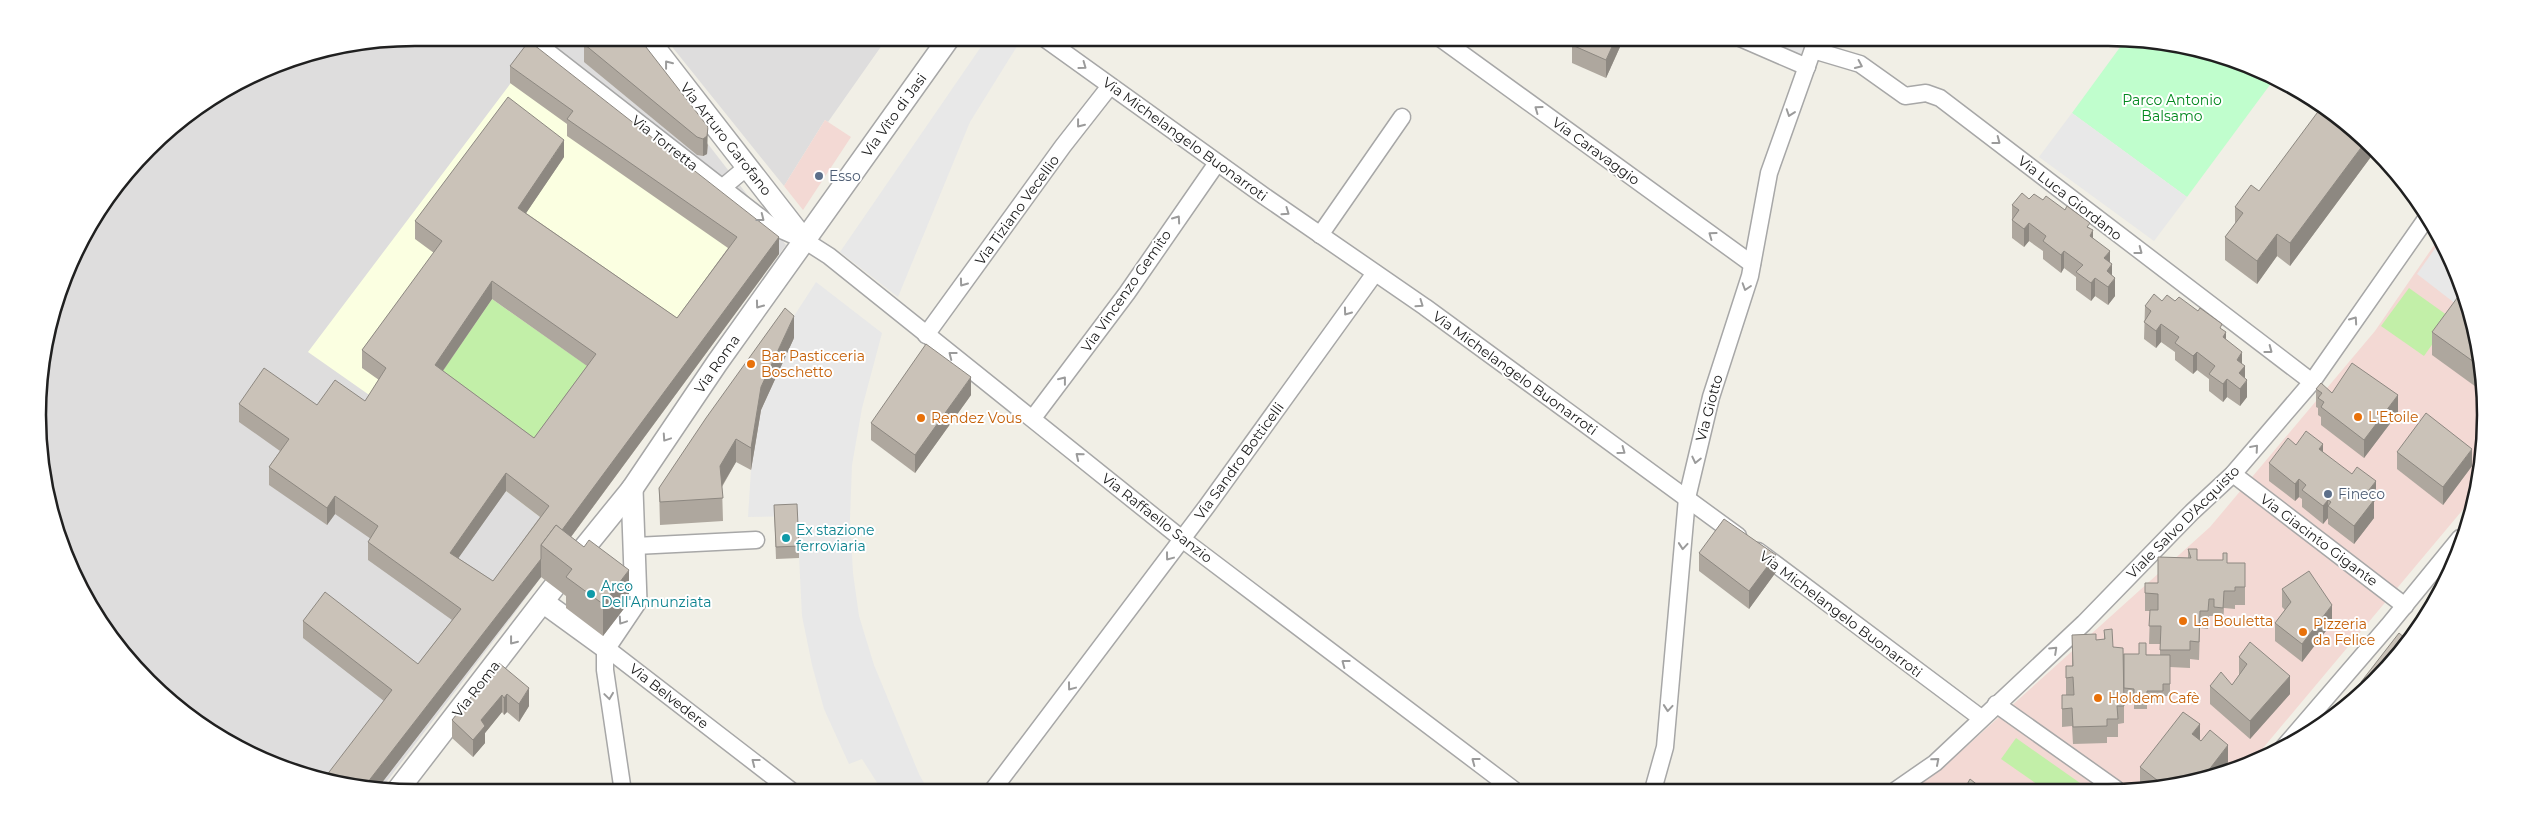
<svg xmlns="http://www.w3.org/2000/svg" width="2523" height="830" font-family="Montserrat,sans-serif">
<rect width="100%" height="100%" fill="#f1efe6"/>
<!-- residential -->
<g fill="#dedddd">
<path d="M415,38H626L786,245L514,614L381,789L341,785L270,764L205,729L148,682L101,625L50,512L38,439L41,366L77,248L116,185L166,131L271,66L342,45Z"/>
<path d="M665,38H887L828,122L825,120L784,186Z"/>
</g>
<!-- commercial -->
<g fill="#f3d9d4">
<path d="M825,120L851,137L803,210L784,186Z"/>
<path d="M2439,238L2457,271L2478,342L2485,415L2478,489L2476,494L2253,760L2158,789L1908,790L1968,745L2210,527L2375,331Z"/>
</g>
<!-- education -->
<path fill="#fbffe1" d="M529,59L779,254L569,539L506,491L308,352Z"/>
<!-- grass -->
<g fill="#c2efa8">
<path d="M2409,288L2451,318L2424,356L2381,326Z"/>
<path d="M492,299L596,372L534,456L435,382Z"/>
<path d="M2016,738L2080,783L2075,789H2044L2001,759Z"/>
</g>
<!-- park -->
<path fill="#c0fecd" d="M2126,39C2179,45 2227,52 2275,78L2187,197L2072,113Z"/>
<!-- parking -->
<g fill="#e8e8e8">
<path d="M987,38H1018L1021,40L970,122L898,297L840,252Z"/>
<path d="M1761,38H1806L1800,59Z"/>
<path d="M2072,113L2187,197L2154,241L2039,157Z"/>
<path d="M2441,240L2457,271L2466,301L2461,308L2417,274Z"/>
<path d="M816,282L882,333L862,408L852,465L850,518L853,573L859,616L874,665L919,774L929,792H883L862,759L849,764L824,709L812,665L802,616L797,516L748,517L751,470L761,410L793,339L785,330Z"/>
</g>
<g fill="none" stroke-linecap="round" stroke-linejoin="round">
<!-- minor casing -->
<g stroke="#a7a7a7" stroke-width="19">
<g id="minor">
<path d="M530,38L770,225L804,240L829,256L1182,539L1514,790"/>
<path d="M1044,38L1264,196L1425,307L1738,536"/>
<path d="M1440,38L1752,264"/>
<path d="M1740,38L1807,67"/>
<path d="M1813,50L1860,64L1905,96L1926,93L1940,98L2312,382"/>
<path d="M722,188L747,167"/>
<path d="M1320,235L1402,117"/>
<path d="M926,335L1063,146L1110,86"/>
<path d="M1033,418L1127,293L1217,163"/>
<path d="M2233,474L2405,606"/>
<path d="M635,546L756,540"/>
<path d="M1758,551L1981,718"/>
<path d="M605,647L793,792"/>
<path d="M605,647V670L623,792"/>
<path d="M1996,704L2116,789"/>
<path d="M2283,748L2388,626L2460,538"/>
<path d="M1653,790L1665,747L1687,498L1711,397L1750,276L1769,173L1817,38"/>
<path d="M1896,790L1935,763L2084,623L2192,512L2233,474L2312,382L2428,216"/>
<path d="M992,791L1207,506L1375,273"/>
</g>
</g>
<!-- tertiary casing -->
<g stroke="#a7a7a7" stroke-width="24">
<g id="tertiary">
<path d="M647,38L804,240"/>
<path d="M572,563L632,489L717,363L949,38"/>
<path d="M543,602L605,647L636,601L632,489"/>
<path d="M397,791L554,587"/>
</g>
</g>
<!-- minor -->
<use href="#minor" stroke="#fff" stroke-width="16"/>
<!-- tertiary -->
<use href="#tertiary" stroke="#fff" stroke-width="21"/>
</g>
<!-- wall -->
<g fill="#aea79e" fill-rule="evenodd">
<path d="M639,38L708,145L707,154L703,156L697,155L584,62V44Z"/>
<path d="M1576,38H1624L1606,78L1572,63V45Z"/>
<path d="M510,66L779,254L571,537L629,602L603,636L566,608V596L541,577L377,789L341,785L384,701L303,638V621L418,664L452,620L368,560V542L371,539L335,514L327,525L269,485V467L280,451L239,422V404L317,405L365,401L379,380L362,368V350L434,253L415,239V221L564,157L526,213L677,318L728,248L567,136V124L510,83ZM492,299L587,366L534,438L443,371ZM506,491L540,517L493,581L458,558Z"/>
<path d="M2375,148L2376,150L2290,266L2277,256L2257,284L2225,260V237L2235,224V207L2259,191Z"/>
<path d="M2029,199L2043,200L2090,228L2093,238L2110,263L2115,296L2108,305L2095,296L2091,301L2076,290V277L2064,268L2061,273L2043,259V251L2029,241L2024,247L2012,238V205Z"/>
<path d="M2162,301H2175L2222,330L2226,340L2242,364L2245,378L2247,397L2240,406L2227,397L2223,402L2209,391V379L2197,370L2193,374L2175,360V352L2161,342L2156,348L2144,339L2145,306Z"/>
<path d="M2432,332L2478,342L2483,392L2432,355Z"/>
<path d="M794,338L761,410L751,470L736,462L722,487L723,521L660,525L659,488Z"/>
<path d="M2316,389L2332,393L2398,413L2364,458L2321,425V417L2318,415V408L2316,407Z"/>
<path d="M971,395L915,473L871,440V423Z"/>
<path d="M2296,445L2323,452L2376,499L2374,502V518L2354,544L2328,524V518L2323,524L2302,507V499L2299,497L2295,501L2269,481V463Z"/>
<path d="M2397,452L2472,466L2443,505L2397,469Z"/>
<path d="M774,505L799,546V558L776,559Z"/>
<path d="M2188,549L2197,560L2227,563H2245V605H2235V609L2224,608L2223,625H2214V616H2209L2208,629L2200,628L2199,660L2190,659V668L2170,667V696H2163V703H2147V709H2134V701L2124,700V723L2118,724V737H2107V743L2073,744L2072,726L2062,727V695H2066V666H2072V635L2096,640L2104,639V630L2113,647L2124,654L2160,655V644H2149L2150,611H2145V583H2158L2188,558Z"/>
<path d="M1699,553L1776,572L1749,609L1699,571Z"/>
<path d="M2282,589L2332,623L2302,662L2275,641V623L2285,610L2282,607Z"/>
<path d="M2406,639L2361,694V682Z"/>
<path d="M2239,657L2290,694L2250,739L2210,704V686L2232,685L2239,675Z"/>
<path d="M499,663L529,706L519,722L507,712L504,715L502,712L485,733V743L473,757L452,738V720Z"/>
<path d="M2200,740L2228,762L2223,769L2158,789H2146L2140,785V767Z"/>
</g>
<!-- shaded-wall -->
<g fill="#8d8881">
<path d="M1616,38H1624L1606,78V60Z"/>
<path d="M708,127L707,154L703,156V139Z"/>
<path d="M564,140V157L518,225V208Z"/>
<path d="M2366,141L2376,150L2290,266V243Z"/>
<path d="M2029,223V241L2024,247V229Z"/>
<path d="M2093,230V248L2090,236Z"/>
<path d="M2277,234V256L2257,284V261Z"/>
<path d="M779,237V254L556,557L547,550Z"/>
<path d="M2064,251V268L2061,273V255Z"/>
<path d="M2110,251V267L2112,264V282L2115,278V296L2108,305V287L2104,258Z"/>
<path d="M2095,278V296L2091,301V283Z"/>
<path d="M492,281V299L435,382V365Z"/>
<path d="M794,316V338L761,410L751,470V448L761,387Z"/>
<path d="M2161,324V342L2156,348V331Z"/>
<path d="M2226,332V350L2223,337Z"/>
<path d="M2197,352V370L2193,374V356Z"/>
<path d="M2242,352V369L2245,366V383L2247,380V397L2240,406V389L2237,360Z"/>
<path d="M971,377V395L915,473V455Z"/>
<path d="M2227,379V397L2223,402V384Z"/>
<path d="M2398,395V413L2364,458V440Z"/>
<path d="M736,439V462L720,489V466Z"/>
<path d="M2323,444V462L2319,449Z"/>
<path d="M2472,449V466L2443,505V487Z"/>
<path d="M506,473V491L450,570V553Z"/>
<path d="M2299,479V497L2295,501V484Z"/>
<path d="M2376,481V499L2374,502V518L2354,544V526L2365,495Z"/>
<path d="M335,496V514L327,525V508Z"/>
<path d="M2328,500V518L2323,524V506Z"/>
<path d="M1776,555V572L1749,609V591Z"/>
<path d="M541,559V577L377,789L364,787Z"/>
<path d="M629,570V602L603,636V604Z"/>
<path d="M2332,605V623L2302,662V644Z"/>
<path d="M2290,676V694L2250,739V721Z"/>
<path d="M529,688V706L519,722V704Z"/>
<path d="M507,694V712L504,715V698Z"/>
<path d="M502,695V712L485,733V743L473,757V740L481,720Z"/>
<path d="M2200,724V742L2192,734Z"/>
<path d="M2228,745V762L2223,769L2205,775Z"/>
</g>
<!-- building -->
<g fill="#cac2b8" stroke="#8d8881" fill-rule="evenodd">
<path d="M592,38H639L708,127L707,136L703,139L697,137L584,44Z"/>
<path d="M1576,38H1616L1606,60L1572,45Z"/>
<path d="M529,41L779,237L562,530L556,525L541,545V559L364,787L341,785L323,780L392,690L303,621L325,592L418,664L461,609L368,542L378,526L335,496L327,508L269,467L289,439L239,404L264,368L317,405L335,380L365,401L386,368L362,350L442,241L415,221L508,97L564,140L518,208L677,318L737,237L567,119L573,111L510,66ZM492,281L596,354L534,438L435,365ZM506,473L549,506L493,581L450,553Z"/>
<path d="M2323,105L2366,141L2290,243L2277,234L2257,261L2225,237L2243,213L2235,207L2251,185L2259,191Z"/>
<path d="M2022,193L2029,199L2034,194L2043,200L2046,196L2065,210L2067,206L2090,223L2087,227L2093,230L2090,236L2110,251L2104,258L2112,264L2107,271L2115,278L2108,287L2095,278L2091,283L2076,272L2083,265L2064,251L2061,255L2043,241L2046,236L2029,223L2024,229L2012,220L2019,210L2012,205Z"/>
<path d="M2463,290L2478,342L2481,367L2432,332Z"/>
<path d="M2154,294L2162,301L2167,295L2175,301L2179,297L2198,311L2200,308L2222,324L2220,328L2226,332L2223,337L2242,352L2237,360L2245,366L2239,373L2247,380L2240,389L2227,379L2223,384L2209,374L2215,366L2197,352L2193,356L2175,343L2179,337L2161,324L2156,331L2144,322L2151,311L2145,306Z"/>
<path d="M785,308L794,316L761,387L751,448L736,439L720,466L723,498L660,502L659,488L706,418Z"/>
<path d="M926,344L971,377L915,455L871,423Z"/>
<path d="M2352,363L2398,395L2364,440L2321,407L2324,402L2318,398L2322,393L2316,389L2321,383L2332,393Z"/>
<path d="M2426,413L2472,449L2443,487L2397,452Z"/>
<path d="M2306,431L2323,444L2319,449L2352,474L2357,467L2376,481L2365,495L2374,500L2354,526L2328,506L2331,502L2328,500L2323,506L2302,490L2306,485L2299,479L2295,484L2269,463L2288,438L2296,445Z"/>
<path d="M797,504L799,546L776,547L774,505Z"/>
<path d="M1724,519L1776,555L1749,591L1699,553Z"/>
<path d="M556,525L584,547L589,540L629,570L603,604L566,577L572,569L541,545Z"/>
<path d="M2188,549H2197V560H2223V553H2227V563H2245V587H2235V591H2224L2223,608L2214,607V599H2209L2208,611H2200L2199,642L2190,641V650H2160L2161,626H2149L2150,610H2158V594L2145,593V583H2158V557L2191,558Z"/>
<path d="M2309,571L2332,605L2302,644L2275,623L2291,602L2282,589Z"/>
<path d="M2112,629L2113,647L2123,648L2124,706H2117L2118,719H2107V726L2073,727L2072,708L2062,709V695H2074L2073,677L2066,678V666H2073L2072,635L2096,634V640L2105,639L2104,630Z"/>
<path d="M2399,633L2406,639L2367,687L2361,682Z"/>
<path d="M2250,642L2290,676L2250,721L2210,686L2221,672L2232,685L2247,664L2239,657Z"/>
<path d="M2139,643H2146V655H2170V684H2163V691H2147V697H2134V689L2124,688V654H2139Z"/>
<path d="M499,663L529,688L519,704L507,694L504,698L502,695L481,720L485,726L473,740L452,720Z"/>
<path d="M2183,712L2200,724L2192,734L2201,741L2210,730L2228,745L2205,775L2166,787L2140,767Z"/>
<path d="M1970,779L1984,790H1964Z"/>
<path d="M1993,786L1998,790H1985Z"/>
</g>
<!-- one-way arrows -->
<defs><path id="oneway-chevron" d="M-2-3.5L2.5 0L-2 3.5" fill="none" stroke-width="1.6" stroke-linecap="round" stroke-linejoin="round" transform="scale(1.25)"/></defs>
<g stroke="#9b9b9b">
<use href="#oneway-chevron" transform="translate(668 64) rotate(-128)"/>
<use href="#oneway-chevron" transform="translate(1859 65) rotate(25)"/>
<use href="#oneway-chevron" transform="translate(1083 66) rotate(36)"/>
<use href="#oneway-chevron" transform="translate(1538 109) rotate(-144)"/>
<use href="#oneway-chevron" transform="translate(1790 113) rotate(109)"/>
<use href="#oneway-chevron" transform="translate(1080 124) rotate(128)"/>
<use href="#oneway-chevron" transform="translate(1997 141) rotate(37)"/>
<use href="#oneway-chevron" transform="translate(1286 212) rotate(35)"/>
<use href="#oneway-chevron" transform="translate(761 218) rotate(38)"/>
<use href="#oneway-chevron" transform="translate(1177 219) rotate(-55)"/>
<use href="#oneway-chevron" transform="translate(1712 235) rotate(-144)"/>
<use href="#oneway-chevron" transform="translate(2139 251) rotate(37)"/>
<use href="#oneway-chevron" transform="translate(963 283) rotate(126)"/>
<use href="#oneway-chevron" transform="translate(1746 287) rotate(108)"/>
<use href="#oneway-chevron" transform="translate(1420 304) rotate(35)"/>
<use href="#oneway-chevron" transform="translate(759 305) rotate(126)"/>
<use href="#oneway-chevron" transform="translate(1347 312) rotate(126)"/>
<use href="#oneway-chevron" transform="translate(2354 320) rotate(-55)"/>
<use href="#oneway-chevron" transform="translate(2269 350) rotate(37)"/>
<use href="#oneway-chevron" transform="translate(952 355) rotate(-142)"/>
<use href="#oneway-chevron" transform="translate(1063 380) rotate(-52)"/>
<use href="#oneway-chevron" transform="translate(666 438) rotate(124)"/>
<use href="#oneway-chevron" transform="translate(2255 448) rotate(-49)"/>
<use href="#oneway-chevron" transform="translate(1622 451) rotate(36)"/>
<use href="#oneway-chevron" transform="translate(1079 456) rotate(-141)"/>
<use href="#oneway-chevron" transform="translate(1696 460) rotate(103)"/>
<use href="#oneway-chevron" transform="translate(1683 546) rotate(95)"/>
<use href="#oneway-chevron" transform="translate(1169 557) rotate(127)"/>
<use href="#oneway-chevron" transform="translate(622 621) rotate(124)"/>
<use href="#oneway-chevron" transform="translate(513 641) rotate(128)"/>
<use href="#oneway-chevron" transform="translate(2054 650) rotate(-43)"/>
<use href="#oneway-chevron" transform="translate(1345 663) rotate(-143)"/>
<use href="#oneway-chevron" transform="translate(1071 687) rotate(127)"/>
<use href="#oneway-chevron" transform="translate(609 696) rotate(82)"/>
<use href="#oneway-chevron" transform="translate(1668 708) rotate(95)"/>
<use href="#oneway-chevron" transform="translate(1475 761) rotate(-143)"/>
<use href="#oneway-chevron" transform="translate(1936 761) rotate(-41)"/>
<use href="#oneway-chevron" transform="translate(755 762) rotate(-142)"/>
</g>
<!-- markers -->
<g fill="#5c6f8a" stroke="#fff" stroke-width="2">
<circle cx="819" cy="176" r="5"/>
<circle cx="2328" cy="494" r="5"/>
</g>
<g fill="#e8710a" stroke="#fff" stroke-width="2">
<circle cx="751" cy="364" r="5"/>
<circle cx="2358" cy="417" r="5"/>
<circle cx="921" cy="418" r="5"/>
<circle cx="2183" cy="621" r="5"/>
<circle cx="2303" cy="632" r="5"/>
<circle cx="2098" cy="698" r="5"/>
</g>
<g fill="#0f9aa8" stroke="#fff" stroke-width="2">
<circle cx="786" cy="538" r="5"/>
<circle cx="591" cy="594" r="5"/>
</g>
<g text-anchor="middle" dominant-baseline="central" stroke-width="4" stroke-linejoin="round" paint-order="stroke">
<!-- park labels -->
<g font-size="14" fill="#03891f" stroke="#fff">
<text x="2172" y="100">Parco Antonio<tspan x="2172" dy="16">Balsamo</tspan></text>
</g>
<!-- street labels -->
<g font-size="14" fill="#202020" stroke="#fff">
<text transform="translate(894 115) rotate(-54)">Via Vito di Jasi</text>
<text transform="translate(726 139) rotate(52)">Via Arturo Garofano</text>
<text transform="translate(1185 139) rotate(36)">Via Michelangelo Buonarroti</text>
<text transform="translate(665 143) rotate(38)">Via Torretta</text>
<text transform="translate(1596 151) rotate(36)">Via Caravaggio</text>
<text transform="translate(2070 198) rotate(38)">Via Luca Giordano</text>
<text transform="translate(1017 210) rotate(-54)">Via Tiziano Vecellio</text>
<text transform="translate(1126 291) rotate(-55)">Via Vincenzo Gemito</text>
<text transform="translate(717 364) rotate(-55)">Via Roma</text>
<text transform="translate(1515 373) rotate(36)">Via Michelangelo Buonarroti</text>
<text transform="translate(1709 408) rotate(-75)">Via Giotto</text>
<text transform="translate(1239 461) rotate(-54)">Via Sandro Botticelli</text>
<text transform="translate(1157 518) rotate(38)">Via Raffaello Sanzio</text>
<text transform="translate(2183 522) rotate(-45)">Viale Salvo D'Acquisto</text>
<text transform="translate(2319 540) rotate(37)">Via Giacinto Gigante</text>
<text transform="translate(1841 614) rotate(37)">Via Michelangelo Buonarroti</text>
<text transform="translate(476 689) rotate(-52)">Via Roma</text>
<text transform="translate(669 696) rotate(38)">Via Belvedere</text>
</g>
<!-- service labels -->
<g font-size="14" fill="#4e5e75" stroke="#fff" text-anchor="start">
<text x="829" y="176">Esso</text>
<text x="2338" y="494">Fineco</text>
</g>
<!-- food labels -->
<g font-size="14" fill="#c56008" stroke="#fff" text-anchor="start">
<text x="761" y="356">Bar Pasticceria<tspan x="761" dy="16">Boschetto</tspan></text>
<text x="2368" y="417">L'Etoile</text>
<text x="931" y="418">Rendez Vous</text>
<text x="2193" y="621">La Bouletta</text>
<text x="2313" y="624">Pizzeria<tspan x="2313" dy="16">da Felice</tspan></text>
<text x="2108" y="698">Holdem Cafè</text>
</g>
<!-- culture labels -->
<g font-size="14" fill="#0d838f" stroke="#fff" text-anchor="start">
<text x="796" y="530">Ex stazione<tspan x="796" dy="16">ferroviaria</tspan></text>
<text x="601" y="586">Arco<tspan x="601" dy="16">Dell'Annunziata</tspan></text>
</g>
</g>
<!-- crop -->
<path d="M0 0H2523V830H0ZM415 46H2108A369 369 0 0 1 2477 415V415A369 369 0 0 1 2108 784H415A369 369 0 0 1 46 415V415A369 369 0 0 1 415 46Z" fill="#fff" fill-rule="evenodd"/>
<path fill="none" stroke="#202020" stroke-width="2.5" d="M415 46H2108A369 369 0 0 1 2477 415V415A369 369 0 0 1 2108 784H415A369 369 0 0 1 46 415V415A369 369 0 0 1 415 46Z"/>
</svg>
